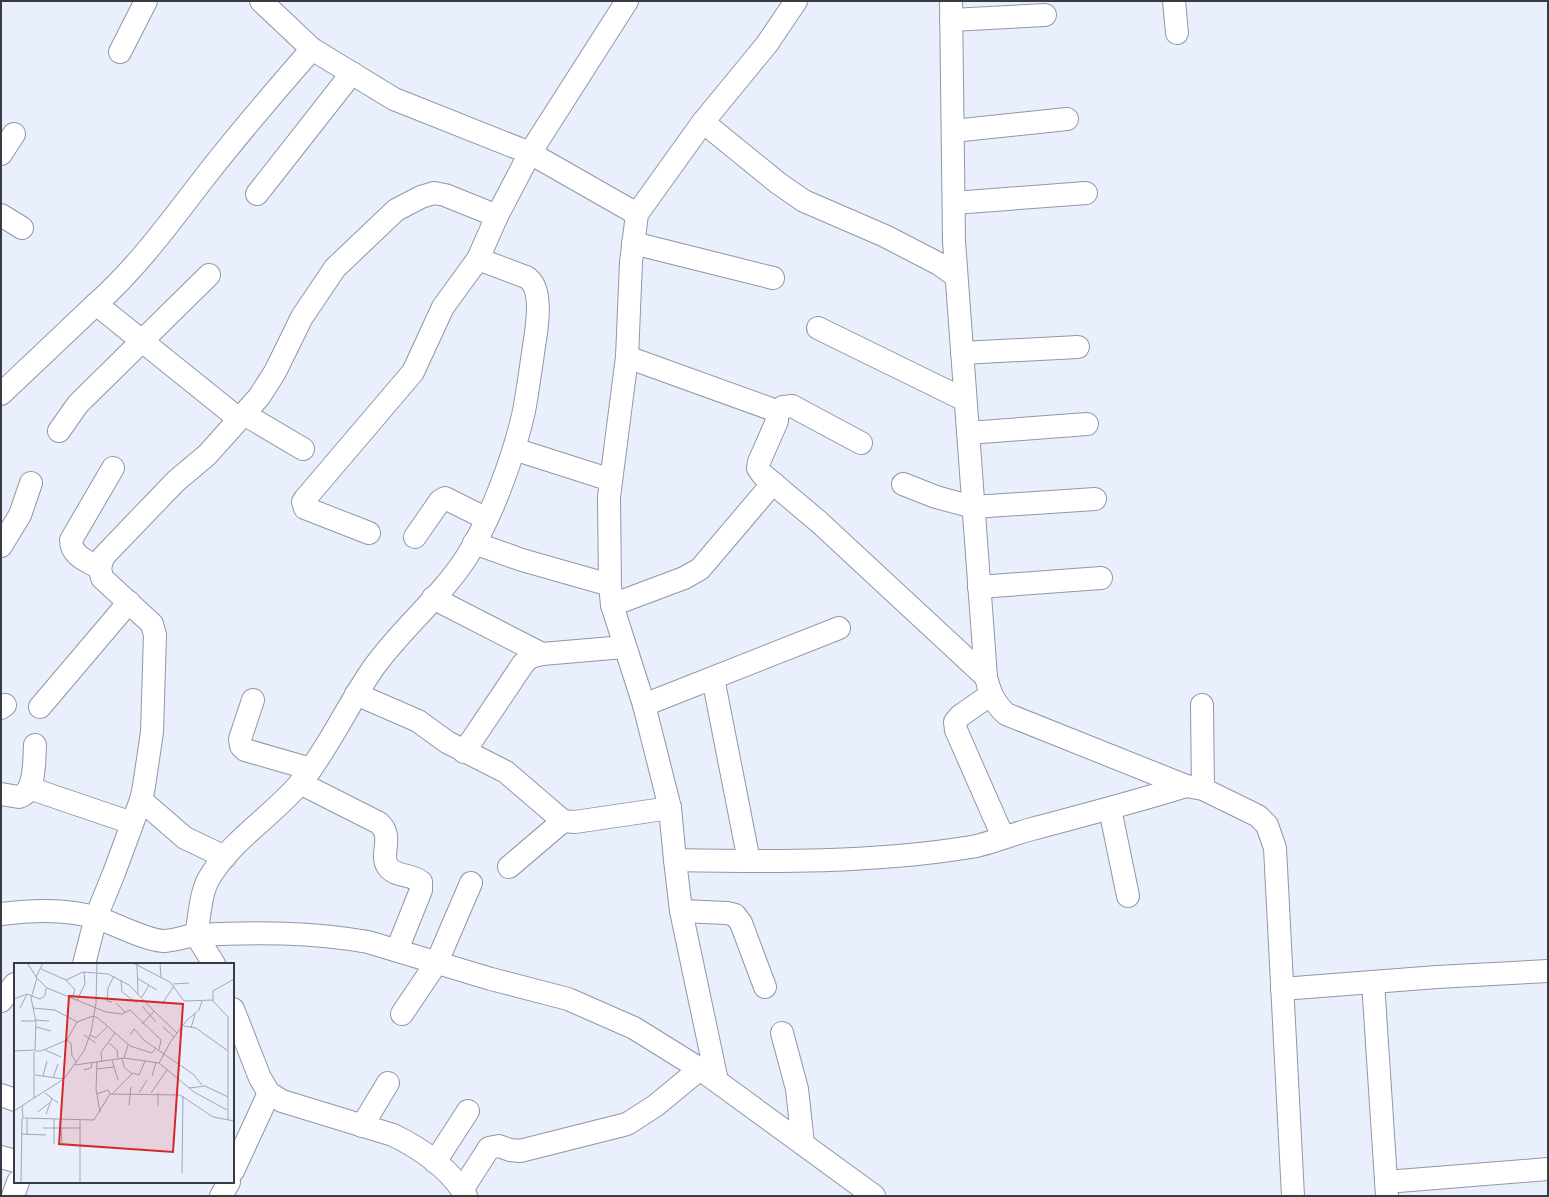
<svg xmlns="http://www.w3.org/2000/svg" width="1549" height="1197" font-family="Lato,sans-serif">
<rect width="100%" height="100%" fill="#e9effd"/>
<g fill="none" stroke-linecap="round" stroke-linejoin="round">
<!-- minor casing -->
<g stroke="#9097a7" stroke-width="24">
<g id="minor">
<path d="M261,1L312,49L394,99L530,153L637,214"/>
<path d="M951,1L954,241L986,677C990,693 994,703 1006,714L1186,786L1203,789L1258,816L1267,825L1275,848L1293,1196"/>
<path d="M1174,1L1177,33"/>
<path d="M951,20L1045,15"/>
<path d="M120,52L146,1"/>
<path d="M703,122L778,183L804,201L885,236L939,264L956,276"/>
<path d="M953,131L1067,119"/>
<path d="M1,154L14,134"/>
<path d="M257,194L352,73"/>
<path d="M954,203L1086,193"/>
<path d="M1,215L22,228"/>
<path d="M633,243L773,278"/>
<path d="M818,328L965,400"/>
<path d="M962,353L1078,347"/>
<path d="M627,357L774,410L777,415V421L759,462L758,468L762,474L819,522L986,677"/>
<path d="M1,394L96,304"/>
<path d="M244,414L303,449"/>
<path d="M777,415L783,407L792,406L861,443"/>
<path d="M239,419L96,304C139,266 173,218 208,173C242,130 276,90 312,49"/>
<path d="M59,431L78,404L209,275"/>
<path d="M968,433L1087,424"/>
<path d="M514,449L611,480"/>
<path d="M903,484L936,497L973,507L1095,499"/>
<path d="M369,533L305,508L303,502L305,499L413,372L443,307L478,259L497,216L530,153L627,1"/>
<path d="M415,537L440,501L445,498L487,519"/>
<path d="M474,543L522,560L610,585"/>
<path d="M1,546L20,515L31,483"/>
<path d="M100,568C87,561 71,556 71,540L113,468"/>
<path d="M979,587L1101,578"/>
<path d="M433,598L542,654"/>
<path d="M612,605L684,578L700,569L773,483"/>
<path d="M713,678L749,861"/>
<path d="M356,694L418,721L447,742L506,772L563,821L575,822L670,808"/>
<path d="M990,695L960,716L955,722L956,730L1003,837"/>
<path d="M253,700L240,739L241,746L245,750L311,769"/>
<path d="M644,705L839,628"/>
<path d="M1202,705L1203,789"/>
<path d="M40,707L129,602"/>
<path d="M1,708L5,705"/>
<path d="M464,752L523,664L530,657L542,654L624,647"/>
<path d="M300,783L379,823C395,837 378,856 389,868C397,877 412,874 421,882V890L397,950"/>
<path d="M29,788L132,823"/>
<path d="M1,794L19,797C36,792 34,760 35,745"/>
<path d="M141,800L185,838L225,857"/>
<path d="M1110,809L1128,896"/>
<path d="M675,860C773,862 873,863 971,847C989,844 1013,834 1032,829C1084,815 1135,802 1186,786"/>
<path d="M509,867L563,821"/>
<path d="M681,911L727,913L735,915L741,923L765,987"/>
<path d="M1,914C32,910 67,908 97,918C116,924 145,940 163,941C176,941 187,935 199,935C256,932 311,932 368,942L491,979L568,999L634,1028L700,1069L874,1196"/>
<path d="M84,964L96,917L114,873L141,800L144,786L152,732L155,635L152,624L102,578L100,568L103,557L176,481L207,455L259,397L275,372L302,317L335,268L396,210L421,197L434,193L445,195L497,216"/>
<path d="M214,964L196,935C200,916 200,891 211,875C234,838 275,814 302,781C330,746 348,704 374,667C402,628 440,598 466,558C491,519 514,456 524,411C528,389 531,367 534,346C537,328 544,287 526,277L478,259"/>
<path d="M1373,982L1387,1196"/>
<path d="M1282,989L1437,977L1548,971"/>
<path d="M1,1001L15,984"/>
<path d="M233,1009L260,1078L269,1093L282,1101L393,1135C422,1149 449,1168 466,1196"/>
<path d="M402,1014L437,962L471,883"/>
<path d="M782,1033L797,1089L803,1144"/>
<path d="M717,1081L681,911L675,860L670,808L644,705L612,605L610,585L609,497L627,357L631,262L637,214L703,122L767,44L796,1"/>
<path d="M1,1095L15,1100"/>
<path d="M362,1126L388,1083"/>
<path d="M1,1157L15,1161"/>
<path d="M435,1162L468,1111"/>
<path d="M233,1171L269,1093"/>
<path d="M1386,1182L1548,1169"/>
<path d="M462,1190L489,1148L499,1146L510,1150L520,1151L627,1124L655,1106L700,1069"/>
<path d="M13,1196L18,1182"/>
<path d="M221,1196L229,1182"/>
</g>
</g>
<!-- minor -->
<use href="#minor" stroke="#fff" stroke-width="22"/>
</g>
<!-- overview -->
<g transform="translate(14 963)">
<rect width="220" height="220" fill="#e9effd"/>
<path fill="none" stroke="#a2a7b2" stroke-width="1" d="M119,0L156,19L170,38L199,37M146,0L147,14M123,1L124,31M27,6L52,17L69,9L94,11L115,22L140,48M22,14L29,0M23,15L33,25L92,49L108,51L116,47L147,77L145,87M123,15L143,27M52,17L61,27L58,35M107,17L108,29L123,40M159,21L175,20M128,34L135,22M0,36L13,31L26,36L31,33L32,25M63,37L71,21L70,9M98,39L93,38L94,25L100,13M102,40L111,49M148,41L160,23M128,43L142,59M6,45L13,31M19,45L41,47L63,59M21,57L35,58M7,58H21M128,61L140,48L163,70M170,63L182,65L214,88M22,64L37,68M149,64L160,74M177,65L181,51M70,72L82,80M76,72L82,75L93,64M116,72L120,66L131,78L179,111L188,122M53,77L57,80L58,93L63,100M95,80L103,87L104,96M31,87L47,94M0,88L21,87L22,59L17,35L23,15L13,0M21,88H27L53,77L63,59L79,53L84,55L116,83L138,90L142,85M108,95L110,104L118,111M110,95L114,82M98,97L104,117M83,99L82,126L86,149M88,99L87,89L101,70M145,100L157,78L173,57L185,47L188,38M61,102L110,95L145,100L180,129L213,147M82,106L100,104M70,107L77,105L78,100M21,112L50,116M29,113L33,98M138,113L142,99M39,115L44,101M175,125L191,123L214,134M31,130L44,140M99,130L119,110L125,112L131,98M125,130L133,117M137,130L153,107M144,130V143M83,131L94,127L96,131M20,135L50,116L70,88L77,69L82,40L83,0M115,142L117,124M8,143L9,155L80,157L96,131L166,132L199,154L220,158M0,148L20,135V89M24,149L35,140M32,151L38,135M214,157V54L199,38V28L220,16M29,165H67M47,165L48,181M7,171L32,172M13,172V156M40,181V156M168,210L169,133M7,220L8,155M66,220V156"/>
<path fill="#d62828" fill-opacity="0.15" stroke="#d62828" stroke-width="2" d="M55,33L169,41L159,189L45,181Z"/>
<rect width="220" height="220" fill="none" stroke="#383b42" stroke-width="2"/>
</g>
<!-- border -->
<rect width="1549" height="1197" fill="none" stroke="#383b42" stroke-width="4"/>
</svg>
